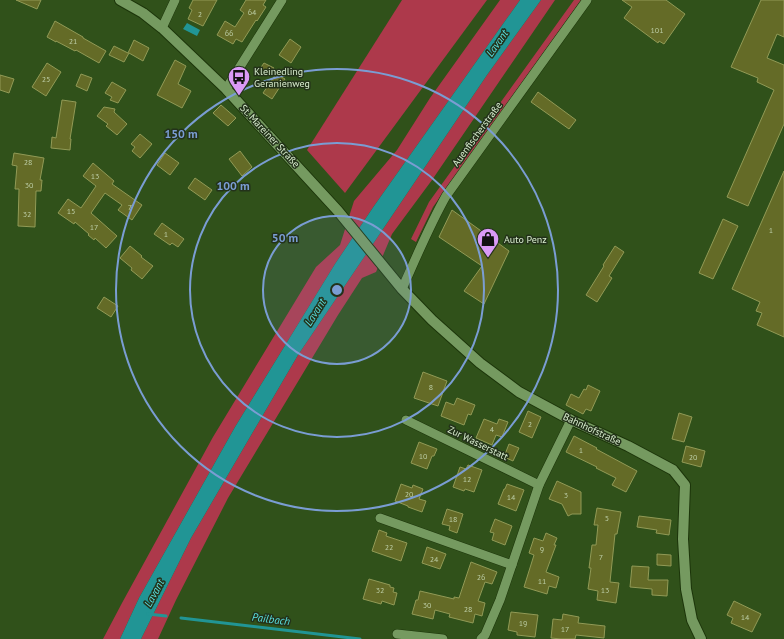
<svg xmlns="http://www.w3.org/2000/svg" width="784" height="639" font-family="'PT Sans',sans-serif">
<rect width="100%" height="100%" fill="#30511a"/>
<!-- green -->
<g fill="#ad394b">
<path d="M402,0H487L345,193L307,150Z"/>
<path d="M500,0H520L374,206L335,264L235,427L139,598L120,639H103L122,603L213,437L316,267L340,245L354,201L397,150L430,98Z"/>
<path d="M541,0H555L432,180L392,234L376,272L362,278L338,315L228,498L176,600L158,639H141L191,538L298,355L487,75Z"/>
<path d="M574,0H581L433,207L416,242L411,239L429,202Z"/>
</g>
<!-- water -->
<g fill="#219595">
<path d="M520,0H541L487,75L298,355L191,538L141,639H120L139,598L235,427L335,264L374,206Z"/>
<path d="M187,23L200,30L197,36L183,29Z"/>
</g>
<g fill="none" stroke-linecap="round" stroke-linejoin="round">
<!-- stream -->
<g stroke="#219595" stroke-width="3">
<path d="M148,614L166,616"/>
<path d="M181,618L360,639"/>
</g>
</g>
<!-- building -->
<g fill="#646b27" stroke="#919a56">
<path d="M16,0H41L37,9Z"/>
<path d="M193,0H217L203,26L188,19L192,10L189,8Z"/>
<path d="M246,0H266L263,5L266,7L257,21L256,20L242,42L236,39L233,44L217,35L225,21L235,27L244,13L240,10Z"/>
<path d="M622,0H666L685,14L664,44L659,41L658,43L624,18L632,7Z"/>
<path d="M761,0H784V37L777,34L767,58L784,65V124L748,206L727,197L774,90L757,82L758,78L731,67Z"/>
<path d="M55,21L83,37V38L106,51L99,63L76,50L75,51L56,41V42L47,37Z"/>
<path d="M290,39L301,47L291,63L279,55Z"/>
<path d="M134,40L149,48L143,61L129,53L124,62L109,55L114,46L128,53Z"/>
<path d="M175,60L186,66L178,84L191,91L182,108L157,95Z"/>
<path d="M47,63L61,72L46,96L32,87Z"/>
<path d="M264,63L274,68L269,76L259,70Z"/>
<path d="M81,74L92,78L87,91L76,86Z"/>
<path d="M276,74L285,79L272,99L263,93Z"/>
<path d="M0,75L14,79L9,93L0,90Z"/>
<path d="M112,82L126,90L118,103L110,100L112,97L105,93Z"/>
<path d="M538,92L576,120L569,129L531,102Z"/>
<path d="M62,100L76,102L70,139H71L70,150L51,148L52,137L56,138Z"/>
<path d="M221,105L236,118L228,126L213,113Z"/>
<path d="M104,107L115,109L114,112L127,124L117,135L106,126L108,124L97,116Z"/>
<path d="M140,134L152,144L140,158L132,151L135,147L131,144Z"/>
<path d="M240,151L252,167L242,176L229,159Z"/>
<path d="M14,153L44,158L40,180H42L41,191H36L35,227L18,226L19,189H15L17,166L12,165Z"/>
<path d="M165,153L179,163L170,175L157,165Z"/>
<path d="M93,163L114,181L112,184L142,205L132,220L118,210L122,205L105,193L91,213L117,236L106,248L95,238L94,240L88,235L89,234L75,222L74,224L58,213L68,199L81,208L96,186L83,176Z"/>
<path d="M784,171V337L757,325L762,313L756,311L760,302L732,289Z"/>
<path d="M195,178L212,190L205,200L188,188Z"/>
<path d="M452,210L509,251L484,304L464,291L482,266L439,237Z"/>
<path d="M723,219L738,226L713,279L699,273Z"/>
<path d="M162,223L184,239L178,247L172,243L170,245L154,234Z"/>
<path d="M130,246L142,256L141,257L153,266L142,279L131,270L132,268L120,258Z"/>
<path d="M615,246L624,252L609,276L612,278L597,302L586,295L604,266L603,265Z"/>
<path d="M104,297L118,306L111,317L97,308Z"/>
<path d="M423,372L447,381L438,406L414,398Z"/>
<path d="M588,385L600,391L591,411L586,409L583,414L566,405L571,394L579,398L584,389L586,390Z"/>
<path d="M457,398L475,405L471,415L468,414L464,425L441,416L446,402L454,405Z"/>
<path d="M528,411L541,417L532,438L519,432Z"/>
<path d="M679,413L692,417L684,442L672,439Z"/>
<path d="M484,419L497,424L499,419L508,422L502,437L496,435L492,445L476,438Z"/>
<path d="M574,436L597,448L596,449L637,471L626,492L612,485L616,478L596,468L597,467L566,452Z"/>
<path d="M419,442L437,449L434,456H432L427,469L411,463Z"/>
<path d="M509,444L519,448L513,461L504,457Z"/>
<path d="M686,446L705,451L701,467L682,462Z"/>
<path d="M468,465L482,470L474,492L465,489L464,491L453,487L460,467L466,469Z"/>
<path d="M557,481L581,492V514H572L568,516L562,504L549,499Z"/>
<path d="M401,484L412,488L413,485L423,489L419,499L426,501L422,512L408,507V506L395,501Z"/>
<path d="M507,484L524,490L516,511L498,504L504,489H505Z"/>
<path d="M597,508L621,512L617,534H615L610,582L619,583L616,603L597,600L598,591L588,589L591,568H589L592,545H596L598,525H594Z"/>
<path d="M447,509L463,514L457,533L449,530L450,526L442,524Z"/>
<path d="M639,516L671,520L669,535L656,533L657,530L637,527Z"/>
<path d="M495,519L512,526L505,545L492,540L494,533L490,532Z"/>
<path d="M379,530L387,533L386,536L407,543L401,561L372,551Z"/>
<path d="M546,533L557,538L554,545H556L546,572L559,577L556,588L549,586L547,594L524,587L534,555L529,553L534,538L543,541Z"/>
<path d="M427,547L446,554L440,569L422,563Z"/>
<path d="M657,554L671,555V566L657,565Z"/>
<path d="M471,562L497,572L492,584L485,582L478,601L485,603L482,616L475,614L473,623L449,617L450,614L435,610L433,619L412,614L416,600H418L420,591L454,599V597L459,598Z"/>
<path d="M632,566L649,567L648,580H668L667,596L652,595V589L630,587Z"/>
<path d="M369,579L390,585V587L394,588L393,592L397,593L394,605L382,601L381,604L363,599Z"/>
<path d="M734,601L761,614L752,632L731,623L733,618L727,615Z"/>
<path d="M511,612L538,615L535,637L517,635V632L508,630Z"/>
<path d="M563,614L579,617L578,623L605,626L604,638L576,635L575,639H561L551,638L553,619L562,620Z"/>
</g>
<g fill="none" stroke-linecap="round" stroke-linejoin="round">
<!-- minor casing -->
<g stroke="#1c350a" stroke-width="10">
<g id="minor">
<path d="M162,28L175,0"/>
<path d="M226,89L282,0"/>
<path d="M402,289C416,258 429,226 446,196L587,0"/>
<path d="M406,420L539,485"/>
<path d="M380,518L512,565"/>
<path d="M397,634L443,639"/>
<path d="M481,639L485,635L500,600L539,485L571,420"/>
</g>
</g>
<!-- tertiary casing -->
<g stroke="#1c350a" stroke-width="12">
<path id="tertiary" d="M120,0L143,13L162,28L226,89L338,211L402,289L432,320L480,363L519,392L571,420L628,446L673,470L685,485L683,539L686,589L692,620L701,639"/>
</g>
<!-- minor -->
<use href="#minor" stroke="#759a60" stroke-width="9"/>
<!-- tertiary -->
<use href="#tertiary" stroke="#759a60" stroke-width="10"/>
</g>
<!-- distance rings -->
<circle cx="337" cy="290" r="74" fill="#7a9dd3" fill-opacity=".12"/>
<g fill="none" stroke="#7a9dd3" stroke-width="2">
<circle cx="337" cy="290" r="74"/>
<circle cx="337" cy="290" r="147"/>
<circle cx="337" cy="290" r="221"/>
</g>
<!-- icons -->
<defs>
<g id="bus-pin" transform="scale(1.15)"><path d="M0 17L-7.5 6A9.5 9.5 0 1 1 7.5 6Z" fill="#da9af6" stroke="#23321a"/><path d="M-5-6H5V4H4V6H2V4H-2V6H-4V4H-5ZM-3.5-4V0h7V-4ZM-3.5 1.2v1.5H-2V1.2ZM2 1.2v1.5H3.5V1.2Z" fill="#111"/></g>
<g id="shop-pin" transform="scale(1.15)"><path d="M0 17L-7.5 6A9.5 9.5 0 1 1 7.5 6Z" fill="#da9af6" stroke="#23321a"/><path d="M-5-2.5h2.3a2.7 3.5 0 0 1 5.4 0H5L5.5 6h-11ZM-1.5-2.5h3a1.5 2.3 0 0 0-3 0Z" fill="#111"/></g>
</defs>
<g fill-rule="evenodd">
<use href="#bus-pin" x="239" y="77"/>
<use href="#shop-pin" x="488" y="239"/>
</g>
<g text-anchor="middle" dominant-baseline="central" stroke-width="3" stroke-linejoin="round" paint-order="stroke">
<!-- number labels -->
<g font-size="8" fill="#bbcca4">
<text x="252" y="12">64</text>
<text x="200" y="14">2</text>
<text x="657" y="30">101</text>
<text x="229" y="33">66</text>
<text x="73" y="41">21</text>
<text x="46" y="79">25</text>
<text x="28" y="162">28</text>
<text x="95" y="176">13</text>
<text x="29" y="185">30</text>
<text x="130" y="207">7</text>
<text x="71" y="211">15</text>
<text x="27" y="214">32</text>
<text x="94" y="227">17</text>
<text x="771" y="230">1</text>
<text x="166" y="234">1</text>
<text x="431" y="387">8</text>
<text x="530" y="424">2</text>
<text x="492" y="429">4</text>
<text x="581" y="450">1</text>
<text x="423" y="456">10</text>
<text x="693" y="457">20</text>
<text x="467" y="479">12</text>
<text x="409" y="494">20</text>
<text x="566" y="495">3</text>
<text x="511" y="497">14</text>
<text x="607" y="518">5</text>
<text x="453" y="519">18</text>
<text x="389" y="547">22</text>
<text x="542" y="549">9</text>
<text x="601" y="557">7</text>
<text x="434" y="559">24</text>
<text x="481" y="577">26</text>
<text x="542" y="581">11</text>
<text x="380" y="590">32</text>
<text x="605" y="590">13</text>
<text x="427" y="605">30</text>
<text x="468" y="609">28</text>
<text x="745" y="617">14</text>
<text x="523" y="623">19</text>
<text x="565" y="629">17</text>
</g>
<!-- poi labels -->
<g font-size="10" fill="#d8ecce" stroke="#23321a" text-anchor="start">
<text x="254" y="71">Kleinedling<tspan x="254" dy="12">Geranienweg</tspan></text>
<text x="504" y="239">Auto Penz</text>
</g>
<!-- street labels -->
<g font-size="10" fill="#d8ecce" stroke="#23321a">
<text transform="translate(477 134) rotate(-54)">Auenfischerstraße</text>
<text transform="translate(270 136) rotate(47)">St. Mareiner Straße</text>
<text transform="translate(592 429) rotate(25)">Bahnhofstraße</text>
<text transform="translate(478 443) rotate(26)">Zur Wasserstatt</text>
</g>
<!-- water labels -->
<g font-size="11" font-style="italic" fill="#59dede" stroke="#23321a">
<text transform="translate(497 43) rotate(-55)">Lavant</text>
<text transform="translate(315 312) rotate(-58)">Lavant</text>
<text transform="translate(154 593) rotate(-62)">Lavant</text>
<text transform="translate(271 619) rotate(7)">Pailbach</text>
</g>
</g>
<circle cx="337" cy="290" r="6" fill="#7a9dd3" stroke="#23321a" stroke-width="2"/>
<g font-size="12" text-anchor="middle" font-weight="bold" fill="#7a9dd3" stroke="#23321a" stroke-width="3" stroke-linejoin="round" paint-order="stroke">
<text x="181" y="138">150 m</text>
<text x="233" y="190">100 m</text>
<text x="285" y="242">50 m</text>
</g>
</svg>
